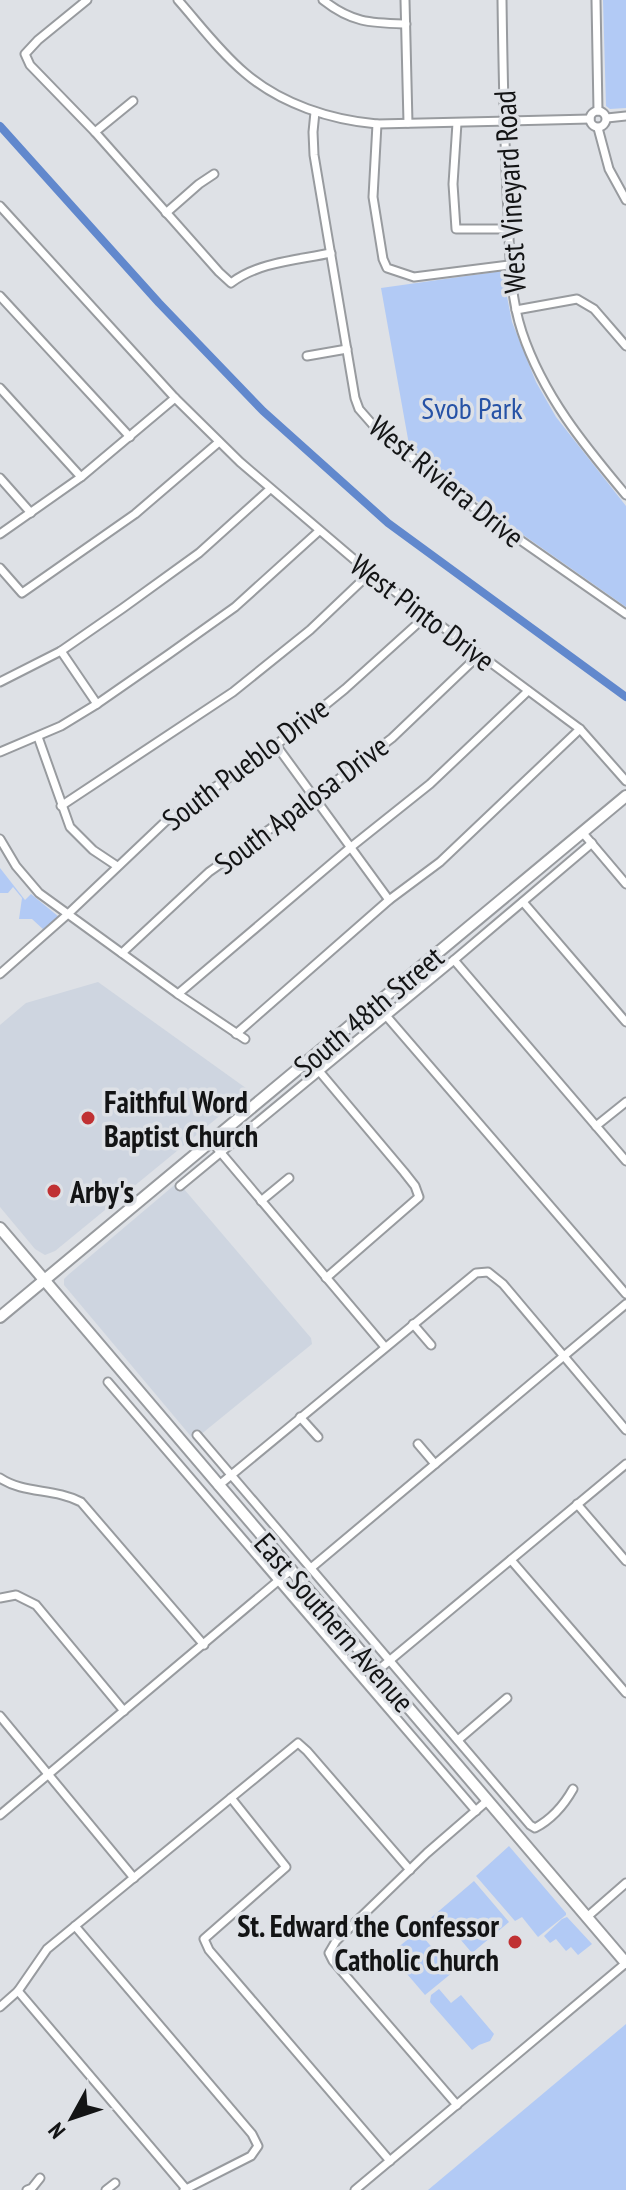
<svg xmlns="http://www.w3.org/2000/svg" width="626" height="2190" font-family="'PT Sans Narrow',sans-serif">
<rect width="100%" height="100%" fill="#dee1e6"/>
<!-- built -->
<g fill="#ced5e0">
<path d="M98,982L250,1091L55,1251L45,1255L35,1249L0,1207V1025L26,1003Z"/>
<path d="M178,1182L311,1338L312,1344L194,1440L64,1285V1279L68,1275Z"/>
</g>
<!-- green -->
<g fill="#b2caf5">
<path d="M603,0H626V108L610,109L606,106Z"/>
<path d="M502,271L512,322L536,382L556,417L626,506V607L492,513L406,444L408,439L381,288Z"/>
<path d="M0,868L25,900L31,894L59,917L44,930L32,919H19L22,898L13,887L8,893H0Z"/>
<path d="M509,1846L566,1913V1915L538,1937L522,1917L515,1921L476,1876Z"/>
<path d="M474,1881L509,1922L472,1953L448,1925L430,1940L419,1928Z"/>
<path d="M567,1917L592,1944L578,1955L571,1947L566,1951L556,1939L550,1943L544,1936L562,1919Z"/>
<path d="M418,1931L453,1972L425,1995L390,1954Z"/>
<path d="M439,1989L451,2003L461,1995L494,2034L490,2041L479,2045L472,2050L430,2002L431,1995Z"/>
<path d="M626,2024V2190H428Z"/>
</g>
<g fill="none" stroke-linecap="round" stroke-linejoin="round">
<!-- canal -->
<path stroke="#6188cd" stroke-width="8" d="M0,126L159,303L263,411L388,523L626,697"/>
<!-- street casing -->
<g stroke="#989b9f" stroke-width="11">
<g id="street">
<path d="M87,0L38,40L25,54L30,65L95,132L219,272L231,283C258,262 298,260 331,253"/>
<path d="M178,0C200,25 220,52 245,73C281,104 331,120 377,124L590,119"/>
<path d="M323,0C352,23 371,23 406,24"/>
<path d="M405,0L408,123"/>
<path d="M502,0C503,71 504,142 508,212C510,253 509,293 522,332C543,395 584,445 626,495"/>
<path d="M596,0L598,111"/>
<circle cx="598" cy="119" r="8"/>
<path d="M315,112L313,132L314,155L355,398L359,409L373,425L473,507L626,614"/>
<path d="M607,118L626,116"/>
<path d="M457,123L453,184L456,229H509"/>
<path d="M377,124L373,197L383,259L387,268L414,277L509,265"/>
<path d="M598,128L609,169L626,200"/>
<path d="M95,132L133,101"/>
<path d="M0,206L175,398L240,462L370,573L580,729L626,781"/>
<path d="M166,213L199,184L214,174"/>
<path d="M0,296L130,437"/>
<path d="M516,310L577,299L594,309L626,346"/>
<path d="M307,356L347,349"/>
<path d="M0,388L81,477"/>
<path d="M0,478L31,513"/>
<path d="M0,534L81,477L175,398"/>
<path d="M0,568L22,593L135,514L219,442"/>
<path d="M61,651L97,704"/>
<path d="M0,682L61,651L123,608L199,553L270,489"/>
<path d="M38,737L70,827L93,850L117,866"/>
<path d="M276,745L389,900"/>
<path d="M0,752L61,726L97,704L169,654L235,607L319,531"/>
<path d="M61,806L233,692L310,630L370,573"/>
<path d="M582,832L626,884"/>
<path d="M0,839L16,866L39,893L178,994L245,1039"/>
<path d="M523,902L626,1022"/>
<path d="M122,953L209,872L314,798L392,738L479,655"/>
<path d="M454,960L626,1161"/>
<path d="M0,974L68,914L166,821L276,745L345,689L426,616"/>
<path d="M178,994L351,847L430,784L528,691"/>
<path d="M376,1004L626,1294"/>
<path d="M236,1034L389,900L440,862L580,729"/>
<path d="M319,1071L404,1172L415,1186L419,1197L326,1278"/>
<path d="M596,1126L626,1102"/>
<path d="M211,1141L385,1347"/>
<path d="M180,1186L454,960L592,843"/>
<path d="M261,1201L289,1178"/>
<path d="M413,1324L431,1345"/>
<path d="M108,1382L476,1811"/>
<path d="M300,1417L318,1437"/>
<path d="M197,1435L530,1825L535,1828C552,1819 564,1805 573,1789"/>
<path d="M418,1444L435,1464"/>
<path d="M0,1478C24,1494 54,1488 81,1502L204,1645"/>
<path d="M218,1486L476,1273L488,1272L503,1284L626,1430"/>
<path d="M577,1504L626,1561"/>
<path d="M511,1560L626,1693"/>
<path d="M311,1568L626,1304"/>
<path d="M0,1598L16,1595L36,1605L124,1711"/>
<path d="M377,1671L626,1464"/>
<path d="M0,1716L134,1878"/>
<path d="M458,1740L507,1698"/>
<path d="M231,1798L286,1867L204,1939L209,1950L390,2161"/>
<path d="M0,1815L291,1570"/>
<path d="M587,1917L626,1883"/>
<path d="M75,1926L252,2134L258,2146L251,2156L184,2190"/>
<path d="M18,1991L187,2190"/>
<path d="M0,2007L18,1991L47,1949L298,1743L307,1751L410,1870"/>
<path d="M457,2105L333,1961L329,1953L336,1941L427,1853L487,1801"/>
<path d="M27,2190L32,2188L40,2178"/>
<path d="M106,2190L115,2183"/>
<path d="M355,2190L626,1963"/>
</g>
</g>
<!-- secondary casing -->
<g stroke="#989b9f" stroke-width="14">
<g id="secondary">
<path d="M0,1228L626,1963"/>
<path d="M0,1317L626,796"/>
</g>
</g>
<!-- street -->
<use href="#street" stroke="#fff" stroke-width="7"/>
<!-- secondary -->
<use href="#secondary" stroke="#fff" stroke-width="10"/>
</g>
<!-- markers -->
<g fill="#c03133" stroke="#dee1e6" stroke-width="3">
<circle cx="88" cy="1118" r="8"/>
<circle cx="54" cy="1191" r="8"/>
<circle cx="515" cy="1942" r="8"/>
</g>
<g text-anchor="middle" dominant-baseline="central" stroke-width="7" stroke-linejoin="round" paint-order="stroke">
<!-- street labels -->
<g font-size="30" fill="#131415" stroke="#dee1e6">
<text transform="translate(509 192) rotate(-93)">West Vineyard Road</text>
<text transform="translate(447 481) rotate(39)">West Riviera Drive</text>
<text transform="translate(423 612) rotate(37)">West Pinto Drive</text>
<text transform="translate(245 763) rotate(-37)">South Pueblo Drive</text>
<text transform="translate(301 804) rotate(-37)">South Apalosa Drive</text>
<text transform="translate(368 1011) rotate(-40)">South 48th Street</text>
<text transform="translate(335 1622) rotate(49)">East Southern Avenue</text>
</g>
<!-- park labels -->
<g font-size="30" fill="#2652a6" stroke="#dee1e6">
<text x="472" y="407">Svob Park</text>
</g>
<!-- poi labels -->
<g font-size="30" font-weight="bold" fill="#131415" stroke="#dee1e6" text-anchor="start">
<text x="104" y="1101">Faithful Word<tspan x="104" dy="34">Baptist Church</tspan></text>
<text x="70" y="1191">Arby's</text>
<text x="499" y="1925" text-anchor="end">St. Edward the Confessor<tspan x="499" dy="34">Catholic Church</tspan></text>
</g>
</g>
<!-- north arrow -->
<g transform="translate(72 2118) rotate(230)" stroke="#dee1e6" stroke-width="6" paint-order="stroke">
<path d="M0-6L14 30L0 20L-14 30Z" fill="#131415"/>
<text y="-12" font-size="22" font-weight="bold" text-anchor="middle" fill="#131415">N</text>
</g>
</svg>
